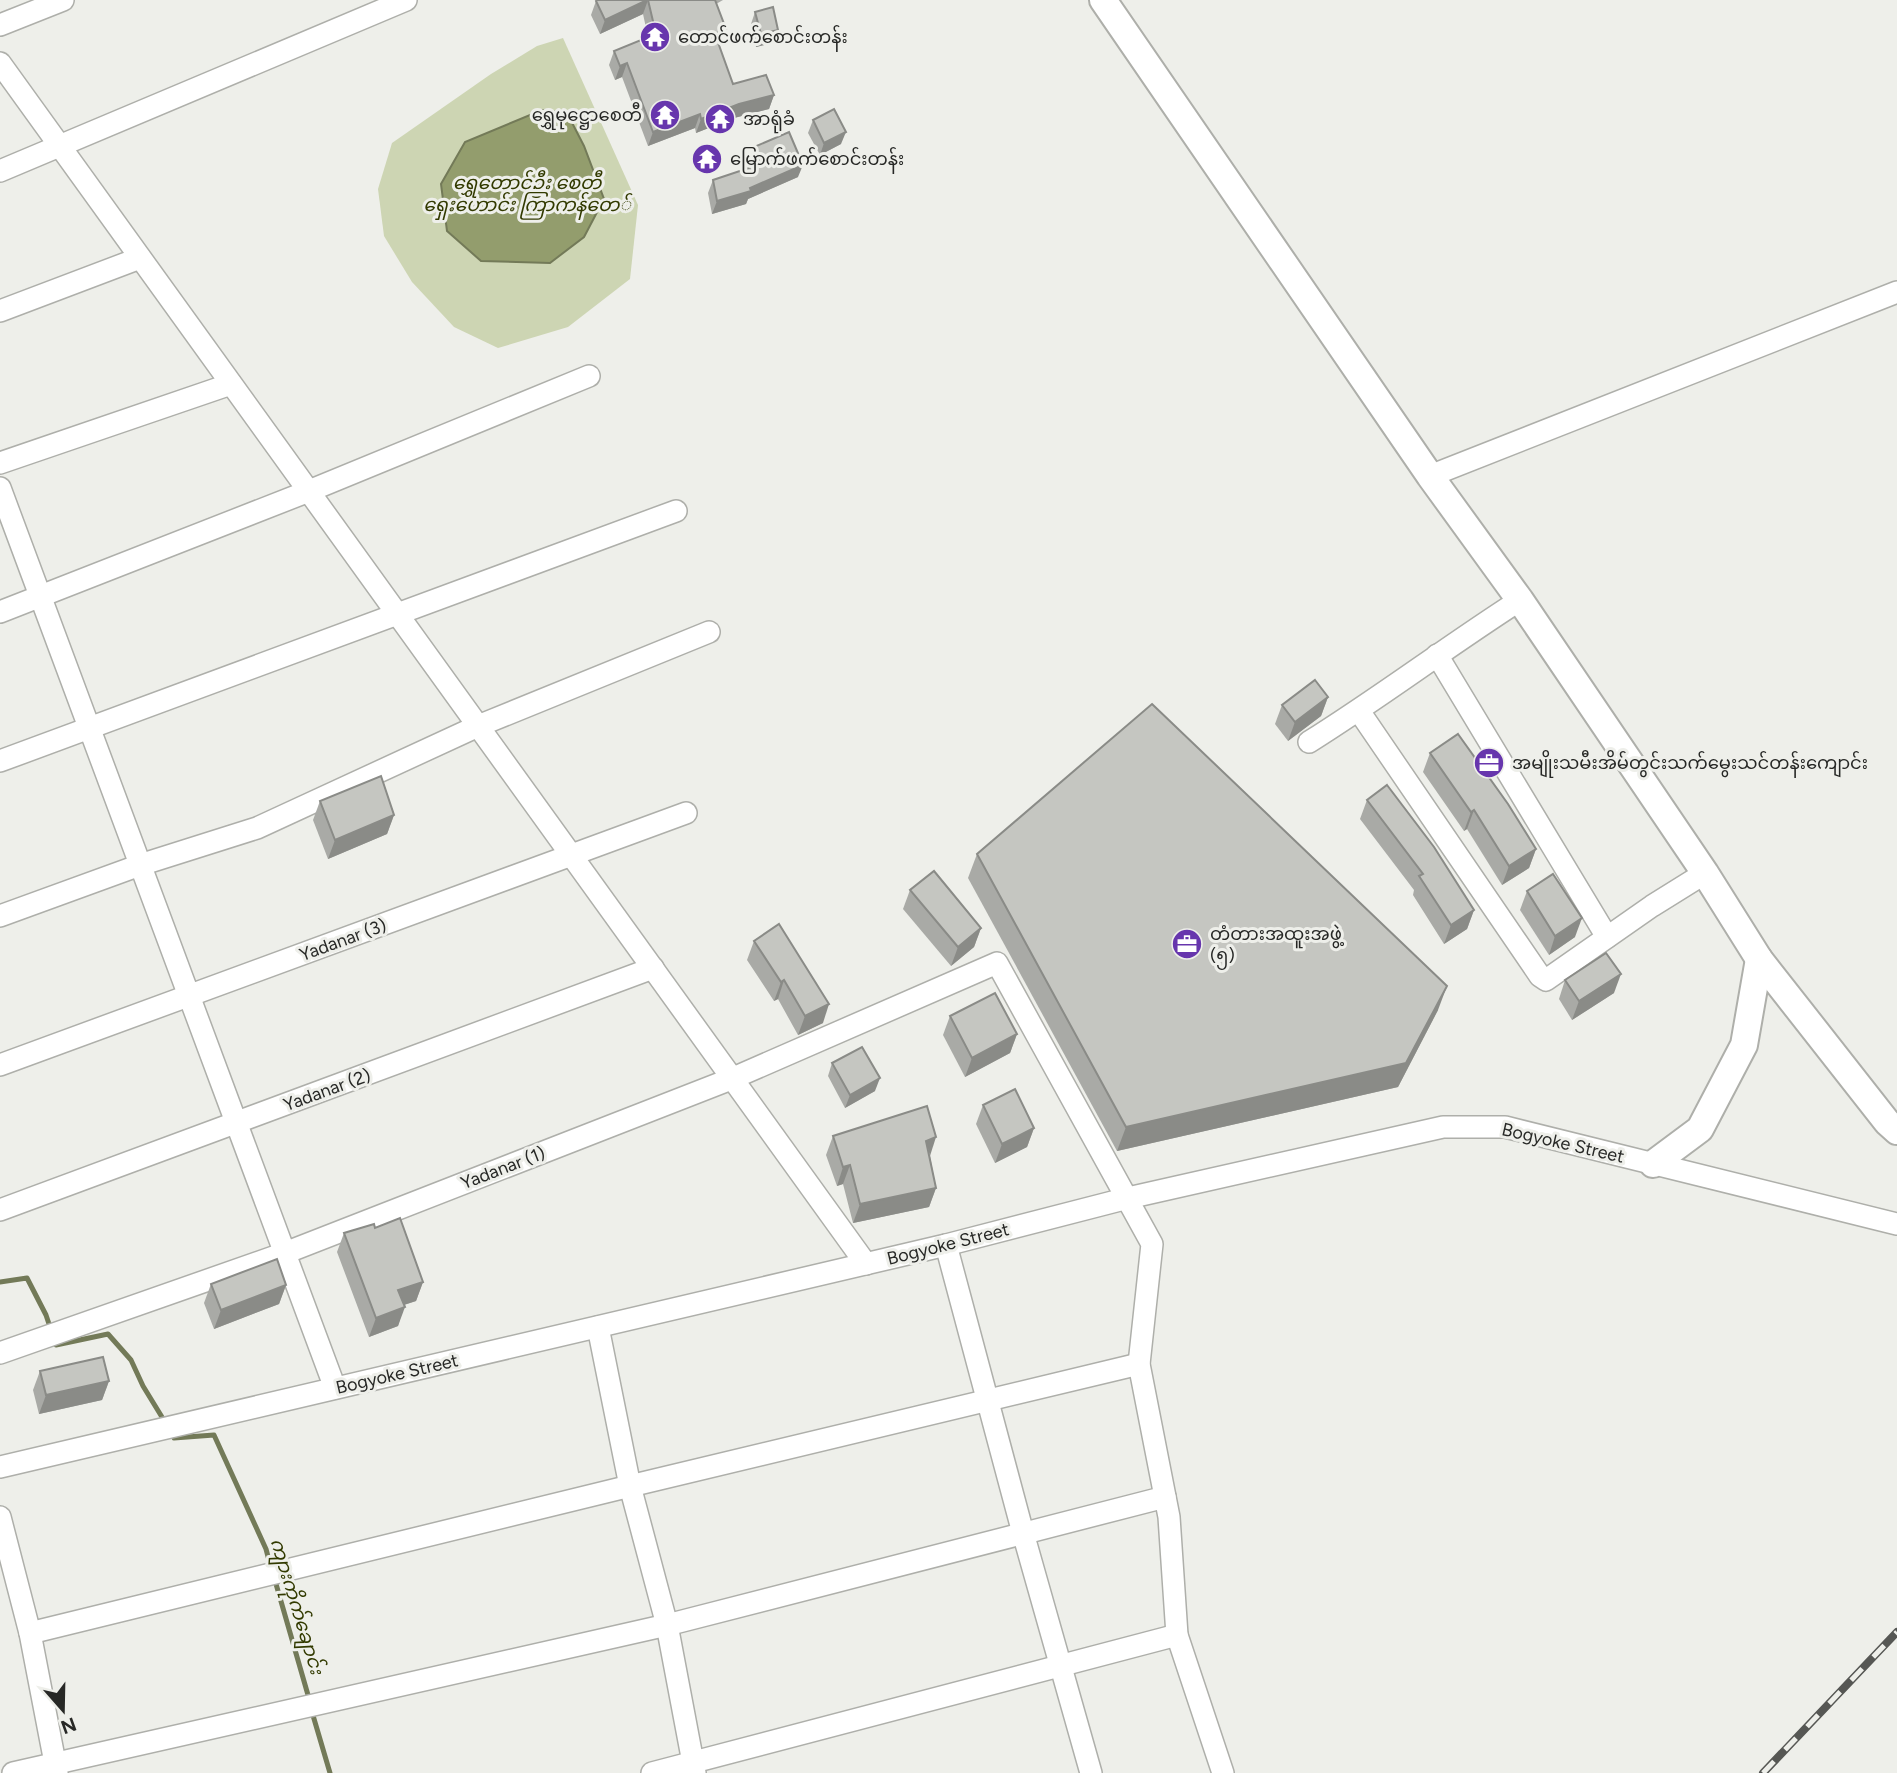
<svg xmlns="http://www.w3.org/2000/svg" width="1897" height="1773" font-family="Figtree,'Noto Sans Myanmar',sans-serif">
<rect width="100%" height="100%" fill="#eeefea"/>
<!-- green -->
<path fill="#cdd5b3" d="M563,38L638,205L630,279L568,327L498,348L454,327L412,282L384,236L378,189L392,143L491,74L537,46Z"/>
<!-- water -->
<path fill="#939d6d" stroke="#737a58" stroke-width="2" d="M542,110L567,113L584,146L604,199L584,237L550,263L481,261L447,231L441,184L465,142Z"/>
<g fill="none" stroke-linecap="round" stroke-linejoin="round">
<!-- stream -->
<g stroke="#737a58" stroke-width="5">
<path d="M0,1282L27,1278L46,1315L51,1330"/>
<path d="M54,1339L56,1345L108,1334L131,1360L143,1386L165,1422"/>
<path d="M172,1433L174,1438L214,1435L266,1549L271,1568"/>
<path d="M274,1577L310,1702"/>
<path d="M312,1712L330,1773"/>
</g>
<!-- minor casing -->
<g stroke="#aeafaa" stroke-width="24">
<g id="minor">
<path d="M0,25L63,0"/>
<path d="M0,63L866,1264"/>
<path d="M0,171L406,0"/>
<path d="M0,311L140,258"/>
<path d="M0,463L231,384"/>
<path d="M1430,476L1897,292"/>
<path d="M0,488L335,1388"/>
<path d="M0,612L309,491L589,376"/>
<path d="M1437,655L1607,937"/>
<path d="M1359,711L1540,976L1546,980L1652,906L1705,873"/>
<path d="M1309,742C1381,697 1448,646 1520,600"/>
<path d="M0,761L676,511"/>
<path d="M0,916L140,865L257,828L478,726L709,632"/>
<path d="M0,1065L686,813"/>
<path d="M0,1210L653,968"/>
<path d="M946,1245L1023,1533L1091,1773"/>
<path d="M598,1327L630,1486L667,1625L695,1773"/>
<path d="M0,1353L285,1253L731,1079L997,963L1152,1244L1139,1364L1169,1517L1177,1635L1223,1773"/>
<path d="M0,1467L946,1245L1128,1198L1443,1127H1505L1897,1224"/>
<path d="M0,1517L30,1633L57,1773"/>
<path d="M30,1633L630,1486L1139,1364"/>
<path d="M13,1773L667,1625L1165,1497"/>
<path d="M652,1773L1177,1635"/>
</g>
</g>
<!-- major casing -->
<g stroke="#aeafaa" stroke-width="30">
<g id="major">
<path d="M1103,0L1430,476L1520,600L1705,873L1759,959L1887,1122L1897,1131"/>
<path d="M1653,1164L1700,1129L1744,1045L1759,959"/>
</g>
</g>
<!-- minor -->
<use href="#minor" stroke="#fff" stroke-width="21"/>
<!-- major -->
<use href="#major" stroke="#fff" stroke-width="26"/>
<!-- rail casing -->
<g stroke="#565754" stroke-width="8">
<path id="rail" d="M1763,1773L1897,1632"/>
</g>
<!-- rail -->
<use href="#rail" stroke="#eeefea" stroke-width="5" stroke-dasharray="16" stroke-linecap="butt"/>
</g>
<!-- wall -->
<g fill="#a9aaa6">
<path d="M723,0L716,4L726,29L720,44H718L733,84L774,95L769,109L734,118L696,133L695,128L648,146L622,77L615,80L609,65L614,51L648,37L643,14L600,34L591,15L596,1Z"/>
<path d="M755,12L778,30L773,43L756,47L751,24Z"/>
<path d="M813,120L841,144L820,155L808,133Z"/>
<path d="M754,147L798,177L748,199L746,204L712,214L708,193L713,180L753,167L750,160Z"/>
<path d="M1328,697L1321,716L1288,741L1275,724L1282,705Z"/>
<path d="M1430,753L1536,849L1529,868L1502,885L1467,829L1464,831L1423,772Z"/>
<path d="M1367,800L1474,910L1467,929L1444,944L1413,895L1414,890L1360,819Z"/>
<path d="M320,801L394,815L387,834L328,859L313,820Z"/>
<path d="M977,854L1438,1010L1398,1087L1117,1151L968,878Z"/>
<path d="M910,890L981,928L974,947L951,966L903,909Z"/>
<path d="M1527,891L1575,937L1549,955L1520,910Z"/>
<path d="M754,941L823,1023L798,1035L778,999L774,1001L747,960Z"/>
<path d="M1565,980L1614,993L1572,1020L1559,999Z"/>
<path d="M950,1016L1017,1034L1010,1053L965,1077L943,1035Z"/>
<path d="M832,1063L875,1091L845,1108L828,1076Z"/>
<path d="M983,1105L1034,1128L1027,1147L995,1163L976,1124Z"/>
<path d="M833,1136L930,1156L936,1188L929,1207L853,1223L843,1184L837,1186L826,1155Z"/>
<path d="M375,1228L423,1282L416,1301L404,1305L398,1326L369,1337L337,1252L344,1233Z"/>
<path d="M211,1284L286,1285L279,1304L214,1329L204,1303Z"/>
<path d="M40,1371L109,1381L102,1400L39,1414L33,1390Z"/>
</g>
<!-- shaded-wall -->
<g fill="#8a8b87">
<path d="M648,0L643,14L600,34L605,20Z"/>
<path d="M726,29L720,44L709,48L715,34Z"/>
<path d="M778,30L773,43L756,47L761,34Z"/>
<path d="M627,63L622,77L615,80L620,66Z"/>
<path d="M774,95L769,109L734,118L696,133L701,119L739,104Z"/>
<path d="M700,114L695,128L648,146L653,132Z"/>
<path d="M846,132L841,144L820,155L824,143Z"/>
<path d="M803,165L798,177L748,199L746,204L712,214L717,201Z"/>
<path d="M1328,697L1321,716L1288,741L1295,722Z"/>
<path d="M1474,810L1467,829L1464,831L1471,812Z"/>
<path d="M394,815L387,834L328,859L335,840Z"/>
<path d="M1536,849L1529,868L1502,885L1509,866Z"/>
<path d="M1474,910L1467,929L1444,944L1451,925Z"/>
<path d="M1582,918L1575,937L1549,955L1555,936Z"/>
<path d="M981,928L974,947L951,966L958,947Z"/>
<path d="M1621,974L1614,993L1572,1020L1579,1001Z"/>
<path d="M784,980L778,999L774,1001L781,982Z"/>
<path d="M1447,986L1438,1010L1398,1087L1117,1151L1126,1127Z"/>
<path d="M829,1004L823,1023L798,1035L805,1016Z"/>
<path d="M1017,1034L1010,1053L965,1077L972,1058Z"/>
<path d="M880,1078L875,1091L845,1108L850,1095Z"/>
<path d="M1034,1128L1027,1147L995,1163L1002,1144Z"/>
<path d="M936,1137L930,1156L926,1141Z"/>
<path d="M850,1165L843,1184L837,1186L843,1167Z"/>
<path d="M936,1188L929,1207L853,1223L860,1204Z"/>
<path d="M423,1282L416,1301L391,1309L398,1290Z"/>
<path d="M286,1285L279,1304L214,1329L221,1310Z"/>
<path d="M405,1307L398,1326L369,1337L376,1318Z"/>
<path d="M109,1381L102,1400L39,1414L46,1395Z"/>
</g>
<!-- building -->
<g fill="#c5c6c1" stroke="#8a8b87" stroke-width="2">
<path d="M597,0H647L605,20L596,1Z"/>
<path d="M648,0H715L726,29L715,34L733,84L766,75L774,95L739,104L701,119L700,114L653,132L627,63L620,66L614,51L656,34Z"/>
<path d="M773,7L778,30L761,34L755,12Z"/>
<path d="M834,109L846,132L824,143L813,120Z"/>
<path d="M789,132L803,165L750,188L751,191L717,201L713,180L761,164L754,147Z"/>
<path d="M1315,680L1328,697L1295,722L1282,705Z"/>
<path d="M1152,704L1447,986L1406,1063L1126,1127L977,854Z"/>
<path d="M1458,734L1508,804L1536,849L1509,866L1474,810L1471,812L1430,753Z"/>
<path d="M381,776L394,815L335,840L320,801Z"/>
<path d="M1387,785L1434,847L1474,910L1451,925L1419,876L1423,874L1367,800Z"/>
<path d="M934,871L981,928L958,947L910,890Z"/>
<path d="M1553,874L1582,918L1555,936L1527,891Z"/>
<path d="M779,924L829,1004L805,1016L784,980L781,982L754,941Z"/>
<path d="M1606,953L1621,974L1579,1001L1565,980Z"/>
<path d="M995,993L1017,1034L972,1058L950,1016Z"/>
<path d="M862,1047L880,1078L850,1095L832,1063Z"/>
<path d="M1015,1089L1034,1128L1002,1144L983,1105Z"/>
<path d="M927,1106L936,1137L926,1141L936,1188L860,1204L850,1165L843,1167L833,1136Z"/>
<path d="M400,1218L423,1282L398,1290L405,1307L376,1318L344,1233L374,1224L375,1228Z"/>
<path d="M277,1259L286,1285L221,1310L211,1284Z"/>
<path d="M103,1357L109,1381L46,1395L40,1371Z"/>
</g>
<!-- icons -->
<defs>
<g id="temple-disc" transform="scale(1.575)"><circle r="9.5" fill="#6736ad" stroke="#eeefea"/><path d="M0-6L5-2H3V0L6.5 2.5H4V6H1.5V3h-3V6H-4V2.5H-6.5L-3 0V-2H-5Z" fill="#fff"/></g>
<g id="office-disc" transform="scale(1.575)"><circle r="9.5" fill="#6736ad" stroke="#eeefea"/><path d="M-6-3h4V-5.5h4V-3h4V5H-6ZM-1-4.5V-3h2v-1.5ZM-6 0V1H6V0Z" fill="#fff"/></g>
</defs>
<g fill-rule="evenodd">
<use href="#temple-disc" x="655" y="37"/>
<use href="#temple-disc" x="665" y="115"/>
<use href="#temple-disc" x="720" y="119"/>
<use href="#temple-disc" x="707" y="159"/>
<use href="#office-disc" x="1489" y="763"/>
<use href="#office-disc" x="1187" y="944"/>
</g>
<g text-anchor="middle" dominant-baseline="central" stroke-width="6" stroke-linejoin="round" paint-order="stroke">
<!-- poi labels -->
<g font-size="18" fill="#272826" stroke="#eeefea" text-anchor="start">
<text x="678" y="37">တောင်ဖက်စောင်းတန်း</text>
<text x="642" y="115" text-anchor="end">ရွှေမုဋ္ဌောစေတီ</text>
<text x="743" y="119">အာရုံခံ</text>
<text x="730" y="159">မြောက်ဖက်စောင်းတန်း</text>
<text x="1512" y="763">အမျိုးသမီးအိမ်တွင်းသက်မွေးသင်တန်းကျောင်း</text>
<text x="1210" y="934">တံတားအထူးအဖွဲ့<tspan x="1210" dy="21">(၅)</tspan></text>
</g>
<!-- street labels -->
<g font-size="18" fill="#272826" stroke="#eeefea">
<text transform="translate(343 940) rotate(-20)">Yadanar (3)</text>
<text transform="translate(327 1090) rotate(-20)">Yadanar (2)</text>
<text transform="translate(1563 1143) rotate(13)">Bogyoke Street</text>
<text transform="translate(503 1168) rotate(-21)">Yadanar (1)</text>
<text transform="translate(948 1244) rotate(-14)">Bogyoke Street</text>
<text transform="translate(397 1374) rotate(-13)">Bogyoke Street</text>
</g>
<!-- water labels -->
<g font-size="19" font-style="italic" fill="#323a00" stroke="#eeefea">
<text x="527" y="182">ရွှေတောင်ဦး စေတီ<tspan x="527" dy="22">ရှေး‌ဟောင်း ကြာကန်တေ်</tspan></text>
<text transform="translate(297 1606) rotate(73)">ကျားကိုက်ချောင်း</text>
</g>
</g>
<!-- north arrow -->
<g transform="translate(63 1710) rotate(160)" stroke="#eeefea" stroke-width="5" paint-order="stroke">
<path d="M0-5L12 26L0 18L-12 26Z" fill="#272826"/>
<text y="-10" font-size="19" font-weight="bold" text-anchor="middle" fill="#272826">N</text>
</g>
</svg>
